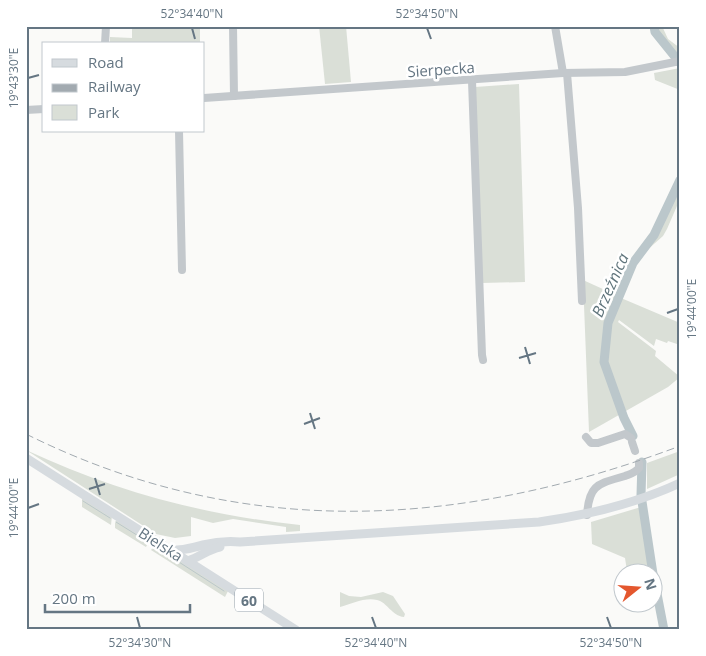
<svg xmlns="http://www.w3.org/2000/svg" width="706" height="656" font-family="'Open Sans',sans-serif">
<rect width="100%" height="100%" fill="#fafaf8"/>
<!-- green -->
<g fill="#dadfd7">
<path d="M132,26H200V44H110V37L132,38Z"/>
<path d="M319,26H346L351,82L325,84Z"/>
<path d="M655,26H662L668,39L680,48V54H675L657,32Z"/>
<path d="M680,68V90L655,80L654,73Z"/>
<path d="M519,84L525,282L482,283L475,87Z"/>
<path d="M680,173V199L667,229L663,236L646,251L636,265L621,298L680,323V345L668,341L667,343L656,339L654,346L619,320L618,322L656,351L655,356L680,377L668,387L589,432L583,280L616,295L629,266L653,233Z"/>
<path d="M26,450C114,491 203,515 300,525V531L286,532V527L233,519L213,523L191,517V536L175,538L156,534Z"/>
<path d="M680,451V474L647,489V463Z"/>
<path d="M26,462H27L29,603H26Z"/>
<path d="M82,498L112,516L111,525L82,507Z"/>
<path d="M641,507L651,573H632L627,571L625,558L592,544L591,522Z"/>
<path d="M117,520L149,541L146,547L115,528V523Z"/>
<path d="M155,545L228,591L225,597L151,550Z"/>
<path d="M340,592L349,596L361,597L383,592L393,596L405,614L404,617C392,616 387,602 377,600C365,597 351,604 340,607Z"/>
</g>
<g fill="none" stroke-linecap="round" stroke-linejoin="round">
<!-- stream -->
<g stroke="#bbc7cb" stroke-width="1">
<path d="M83,501L110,518"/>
<path d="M116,522L148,542"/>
<path d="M154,546L224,591"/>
</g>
<!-- river -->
<g stroke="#bbc7cb" stroke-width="9">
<path d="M654,26L655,32L680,63"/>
<path d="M633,436L624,418L604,362L608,323L633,263L654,235L680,180"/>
<path d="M642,462L641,495L653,574"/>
<path d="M654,578L664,630"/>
</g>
<!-- minor -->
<g stroke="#c3c8cc" stroke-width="8">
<path d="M233,26L234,96"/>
<path d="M555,26L563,73"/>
<path d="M105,44L106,26"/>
<path d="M567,73L578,208L582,301"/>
<path d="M472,81L482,355L483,360"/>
<path d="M204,98L563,73L625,72L680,61"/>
<path d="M26,110L44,109"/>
<path d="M179,131L182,270"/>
<path d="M586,437L591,443H598L625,434L631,438"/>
<path d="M632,442L635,451"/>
<path d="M587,515C589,484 598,484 625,476C630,474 635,473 639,468V463"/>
</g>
<!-- major -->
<g stroke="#d6dbdf" stroke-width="9">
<path d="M26,458L296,630"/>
<path d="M170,550C185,551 190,548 203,545C215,542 228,541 240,542L539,522C588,515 635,504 680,483"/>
<path d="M187,561C199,558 208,549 220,547"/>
</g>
<!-- rail -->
<path stroke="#a2aab0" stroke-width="1" stroke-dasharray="8 4" stroke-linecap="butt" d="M26,434C241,541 459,529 680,446"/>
</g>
<!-- ticks -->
<path fill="none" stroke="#657683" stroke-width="2" d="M192,28L195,39M427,28L431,39M28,78L39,75M667,313L678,309M525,347L530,364M519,358L536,353M310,413L315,429M304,424L320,418M95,478L100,495M89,489L105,484M28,508L39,504M137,617L140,628M372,617L376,628M607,617L611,628"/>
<g text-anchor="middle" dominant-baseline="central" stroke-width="5" stroke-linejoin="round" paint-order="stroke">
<!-- shield labels -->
<rect fill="#fff" stroke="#939fa8" stroke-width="1" x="235" y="588.5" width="28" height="23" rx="4"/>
<g font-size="14" font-weight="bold" fill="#657683">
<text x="249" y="600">60</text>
</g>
<!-- street labels -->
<g font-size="15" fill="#657683" stroke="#fff">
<text transform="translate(441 69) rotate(-4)">Sierpecka</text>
<text transform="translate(161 544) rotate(33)">Bielska</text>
</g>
<!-- water labels -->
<g font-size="16" font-style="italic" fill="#60757c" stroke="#fff">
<text transform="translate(610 285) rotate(-66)">Brzeźnica</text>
</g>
</g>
<!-- border -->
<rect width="706" height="656" fill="none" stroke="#ffffff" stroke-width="55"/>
<!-- legend -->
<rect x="42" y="42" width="162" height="90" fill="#ffffff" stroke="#c1c8cd"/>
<rect x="52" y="59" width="25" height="8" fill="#d6dbdf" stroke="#c1c8cd"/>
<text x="88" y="68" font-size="15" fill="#657683">Road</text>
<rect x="52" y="84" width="25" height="8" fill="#a2aab0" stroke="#c1c8cd"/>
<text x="88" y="92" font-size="15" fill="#657683">Railway</text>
<rect x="52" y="105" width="25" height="15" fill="#dadfd7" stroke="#c1c8cd"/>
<text x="88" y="118" font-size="15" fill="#657683">Park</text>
<!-- north arrow -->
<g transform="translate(638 588) rotate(73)"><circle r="24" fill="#ffffff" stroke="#c1c8cd"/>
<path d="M0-4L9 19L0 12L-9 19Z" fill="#e4572e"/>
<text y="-8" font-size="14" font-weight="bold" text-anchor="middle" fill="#657683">N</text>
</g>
<!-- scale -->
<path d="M45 604v8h145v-8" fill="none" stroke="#657683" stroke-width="2.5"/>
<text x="52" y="604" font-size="15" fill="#657683" stroke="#ffffff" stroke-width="4" paint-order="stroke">200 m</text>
<rect x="28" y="28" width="650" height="600" fill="none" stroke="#657683" stroke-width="2"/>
<g font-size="12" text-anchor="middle" fill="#657683">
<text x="192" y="18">52°34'40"N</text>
<text x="427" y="18">52°34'50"N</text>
<text transform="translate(14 78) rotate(-90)" y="4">19°43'30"E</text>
<text transform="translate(692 309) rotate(-90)" y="4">19°44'00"E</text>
<text transform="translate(14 508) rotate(-90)" y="4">19°44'00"E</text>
<text x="140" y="647">52°34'30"N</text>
<text x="376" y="647">52°34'40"N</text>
<text x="611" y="647">52°34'50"N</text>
</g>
</svg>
